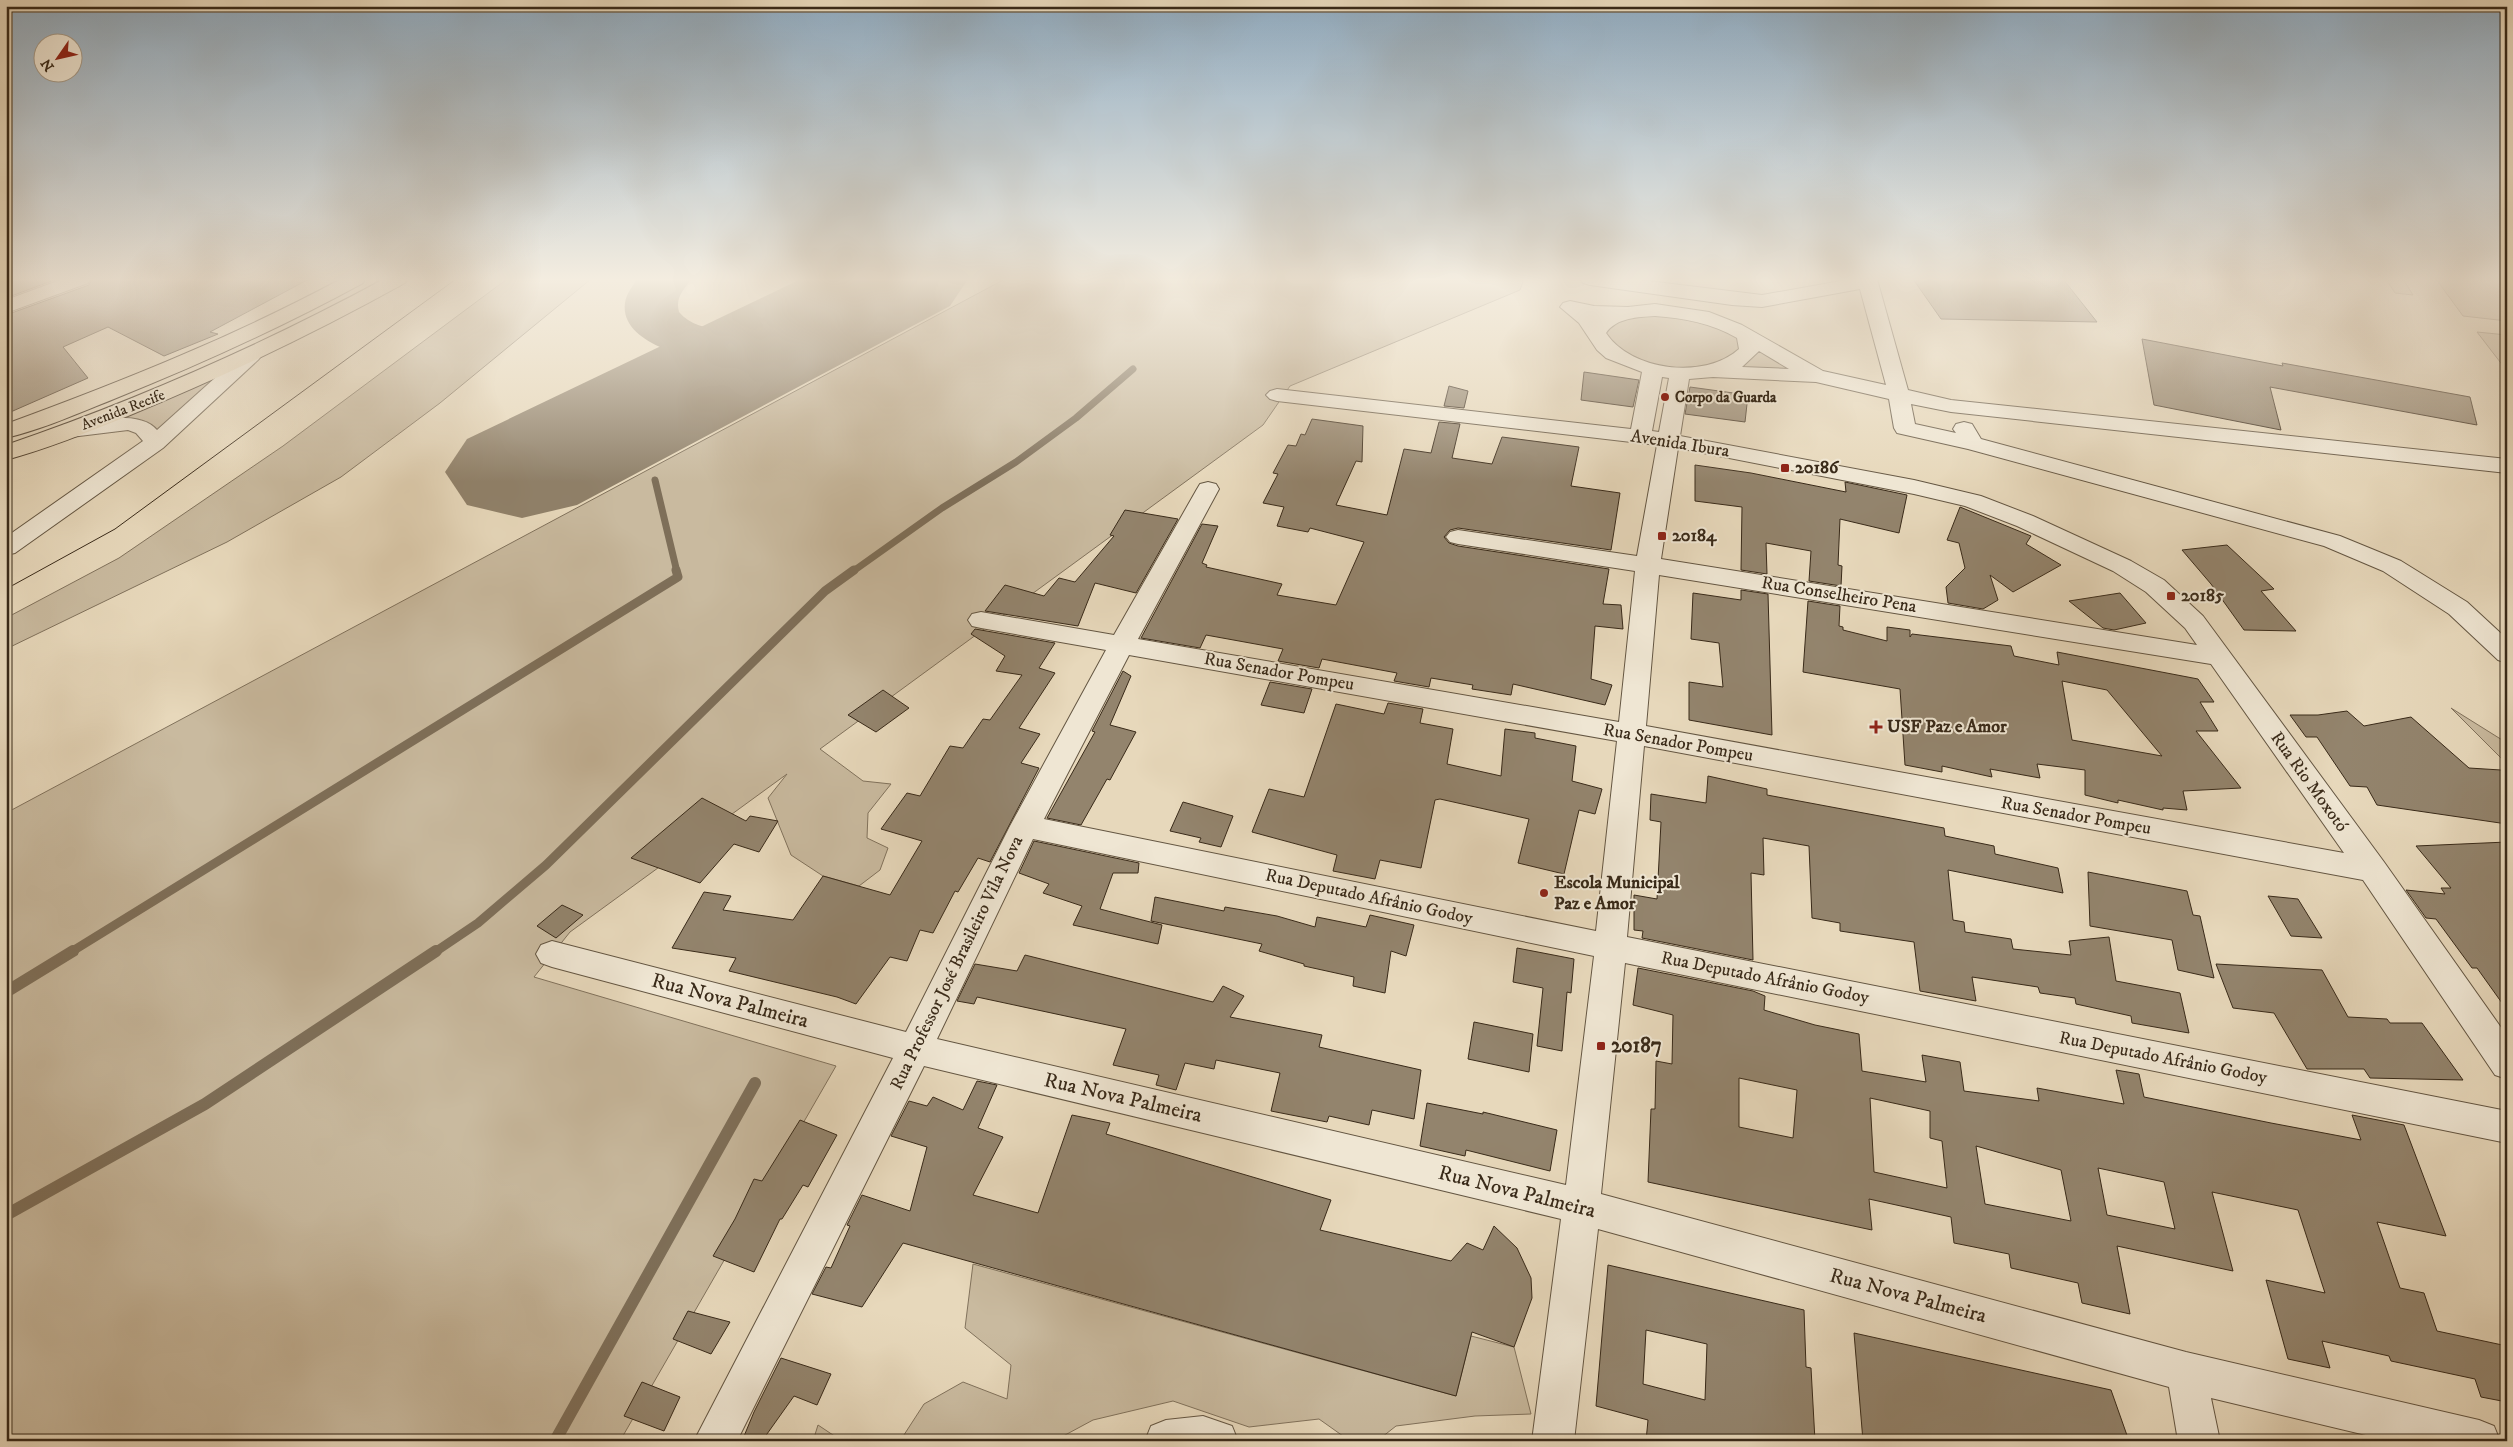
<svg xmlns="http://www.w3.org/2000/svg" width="2513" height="1447" font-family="'IM FELL DW Pica',serif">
<rect width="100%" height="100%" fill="#e7d8bb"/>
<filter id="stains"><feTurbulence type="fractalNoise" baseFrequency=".004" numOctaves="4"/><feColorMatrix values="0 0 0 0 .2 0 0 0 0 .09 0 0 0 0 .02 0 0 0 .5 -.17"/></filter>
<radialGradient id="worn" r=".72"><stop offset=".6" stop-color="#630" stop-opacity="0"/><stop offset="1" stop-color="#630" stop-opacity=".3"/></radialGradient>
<!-- green -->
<g fill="#c9ba9f" stroke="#81725c">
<path d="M507,279H591L440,403L341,477L227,542L6,649V618L119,558L283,446Z"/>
<path d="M1005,279H1524L1520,290L1290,386L1263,425L820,749L863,781L891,784L868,813L867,838L888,848L880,870L859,886L823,876L791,855L768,798L787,774L570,932L534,977L836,1066L620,1441H6V813Z"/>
<path d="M2386,279H2403L2413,295L2395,293Z"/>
<path d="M2436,279H2507V321L2463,316Z"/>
<path d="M1594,312L1707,317L1816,376L1680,373L1618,356Z"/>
<path d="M2477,332L2507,335V371Z"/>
<path d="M234,367L157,437L151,425L101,424Z"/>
<path d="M2451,708L2507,743V764Z"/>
<path d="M973,1264L1456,1396L1471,1336L1514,1347L1531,1414L1475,1416L1396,1426L1377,1441H1350L1319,1419L1249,1427L1173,1401L1093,1420L1054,1441H900L924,1404L963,1382L1007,1399L1011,1365L965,1328Z"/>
<path d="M818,1425L836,1437L846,1441H813Z"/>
</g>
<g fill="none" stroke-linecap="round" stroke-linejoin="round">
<!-- stream-far2 -->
<g stroke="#7e6f59" stroke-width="7">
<path d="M655,480L677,572"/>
<path d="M852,572L942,508L1016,462L1076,418L1133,369"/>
</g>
<!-- stream-far1 -->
<g stroke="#7e6f59" stroke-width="9">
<path d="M71,952L678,577L676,570"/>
<path d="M435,952L478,923L546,865L825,591L854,570"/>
</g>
<!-- stream -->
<g stroke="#7e6f59" stroke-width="12">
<path d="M6,992L73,951"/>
<path d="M6,1215L205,1104L436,951"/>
<path d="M555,1441L755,1083"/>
</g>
<!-- taxiway -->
<path fill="#90816a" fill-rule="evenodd" d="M637,279H691C684,290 675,297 679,312C704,341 757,327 788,315C799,311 812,304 824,304C830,304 837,307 843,309L851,320C839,337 818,342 798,347C775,354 751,360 727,361C698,362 619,345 625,303C626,294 633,286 637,279Z"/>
<!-- runway -->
<path fill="#90816a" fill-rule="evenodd" d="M801,279H968L950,306L577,505L522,518L467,505L445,472L467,439Z"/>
</g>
<!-- building -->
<g fill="#93846d" stroke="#392a19" fill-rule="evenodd">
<path d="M6,279H57L6,298Z"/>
<path d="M92,279H309L210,332L218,334L164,356L108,327L63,347L88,378L6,414V315L89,285Z"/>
<path d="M1913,279H2063L2097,322L1941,319Z"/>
<path d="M2142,339L2283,366L2282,363L2470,397L2477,425L2270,387L2281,430L2154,405Z"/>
<path d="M1584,372L1639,380L1633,407L1581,400Z"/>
<path d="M1449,386L1468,391L1464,408L1444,406Z"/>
<path d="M1690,387L1748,395L1745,422L1685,414Z"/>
<path d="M1312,419L1363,426L1362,462L1356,461L1336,505L1387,515L1404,449L1431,453L1439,422L1460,424L1452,458L1492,464L1502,437L1579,447L1571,486L1620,493L1611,550L1458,528L1450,530L1444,537L1449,543L1458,546L1609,569L1603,604L1621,605L1623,629L1595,626L1591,679L1612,685L1605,705L1513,684L1511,695L1472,689L1473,685L1431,678L1429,687L1394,681L1397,673L1322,659L1319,668L1278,661L1283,649L1206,635L1200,648L1141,638L1202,524L1218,526L1202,563L1207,565L1206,567L1282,584L1277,595L1336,605L1364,542L1310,528L1308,532L1277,526L1284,507L1263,503L1278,474L1273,473L1288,445L1296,446L1301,434L1305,435Z"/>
<path d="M1695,465L1751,473L1846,492L1845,482L1907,495L1899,533L1840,519L1838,565L1842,566L1841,586L1809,581L1811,551L1766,543L1767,574L1741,570L1742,507L1695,501Z"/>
<path d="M1960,507L2031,536L2026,544L2061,565L2013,592L1990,575L1998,600L1983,609L1948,603L1946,587L1965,568L1959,543L1947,540Z"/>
<path d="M1125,510L1178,519L1136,593L1095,583L1078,626L985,611L1005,585L1044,596L1059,578L1075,582L1114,536L1110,535Z"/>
<path d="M2227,545L2274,589L2261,591L2296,631L2244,630L2211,584L2182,550Z"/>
<path d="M1741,590L1768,594L1772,735L1689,720V682L1723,687L1719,643L1691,639L1693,593L1741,600Z"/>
<path d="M2120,593L2146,623L2114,630L2103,628L2069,601Z"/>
<path d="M1808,601L1840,606L1839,626L1843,627V630L1887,641V627L1910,630V637L1912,634L2011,646L2014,656L2059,665L2057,652L2198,679L2214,702H2200L2218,731H2196L2241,788L2183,791L2187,810L2163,808V810L2118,800V803L2085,795V770L2037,764L2040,778L1990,769L1992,777L1942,766V772L1905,765L1900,689L1803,672ZM2062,681L2107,690L2162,756L2072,740Z"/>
<path d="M975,629L1055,643L1039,668L1055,673L1019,728L1040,734L1021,763L1039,768L990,862L978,858L958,892L955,891L933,933L920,930L907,961L890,957L856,1004L837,997L729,971L736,958L672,948L704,892L731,896L723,910L793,920L823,876L890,895L922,841L881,829L907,793L920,796L950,746L963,748L983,719L990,720L1022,675L996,671L1005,656L971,634Z"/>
<path d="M1123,671L1131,676L1110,725L1136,732L1110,780L1107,779L1081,825L1047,818L1095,732L1092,731Z"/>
<path d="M1270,682L1312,689L1304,713L1261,705Z"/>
<path d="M883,690L909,708L876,732L848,715Z"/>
<path d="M1388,703L1423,709L1420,723L1453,729L1447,764L1501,776L1505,729L1535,733V738L1576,746L1572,781L1602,789L1595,814L1579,810L1564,874L1518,863L1529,819L1440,799L1435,800L1421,868L1380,860L1375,879L1333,871L1337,855L1252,832L1269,789L1304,797L1336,704L1384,714Z"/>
<path d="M2347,711L2364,726L2411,717L2469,768L2501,770L2507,778V824L2377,805L2367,787L2350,786L2317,737H2306L2290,715H2318Z"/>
<path d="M1708,776L1767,789V795L1944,828L1945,836L1994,846L1995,854L2058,868L2063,893L1948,870L1953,920L1964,922L1965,932L2011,939L2013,949L2071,955L2069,941L2109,937L2116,981L2180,993L2189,1033L2132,1023L2131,1016L2076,1004L2075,998L2040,993L2038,987L1972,977L1976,1001L1920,991L1914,942L1840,931V923L1812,918L1809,846L1763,838L1764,875L1751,873L1753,960L1642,938L1643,931L1634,930V895L1657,899L1661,822L1650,820L1651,794L1706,803Z"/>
<path d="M702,798L746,821L750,816L778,821L759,852L734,844L700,883L631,858Z"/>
<path d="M1183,802L1233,816L1221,847L1199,842L1201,838L1170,831Z"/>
<path d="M1034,841L1139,863L1138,873H1113L1100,909L1162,925L1158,944L1073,925L1082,906L1043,893L1049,884L1019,873Z"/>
<path d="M2507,842V1010L2477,968H2472L2436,919L2426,918L2406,890L2445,894L2441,888H2451L2416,846Z"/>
<path d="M2088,872L2187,891L2193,915L2200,916L2214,978L2178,970L2172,940L2090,926Z"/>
<path d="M2268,896L2298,899L2322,938L2291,936Z"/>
<path d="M1155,897L1224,911L1225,907L1277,916L1315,927L1317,917L1366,927L1370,915L1414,925L1406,956L1391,951L1385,993L1353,986L1354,977L1304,966V964L1259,951L1262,944L1151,921Z"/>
<path d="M562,905L583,915L556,938L537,926Z"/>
<path d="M1517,948L1574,959L1571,993L1567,992L1562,1051L1537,1046L1543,988L1513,982Z"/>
<path d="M1025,955L1213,1002L1223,986L1244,996L1230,1017L1322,1035L1319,1047L1421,1070L1414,1119L1372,1110L1369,1125L1329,1116L1327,1122L1271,1111L1280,1073L1216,1060L1214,1069L1185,1063L1176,1090L1156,1085L1159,1075L1113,1065L1126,1029L977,997L974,1004L957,1001L975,964L1017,971Z"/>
<path d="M2216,964L2322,970L2348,1017L2387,1019L2390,1023H2422L2463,1080L2370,1078L2364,1069H2307L2274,1013L2233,1008Z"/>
<path d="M1638,968L1753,991L1765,996L1764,1010L1815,1025L1859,1034L1862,1071L1926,1082L1922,1055L1960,1062L1964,1091L2039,1101L2037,1088L2124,1104L2116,1070L2139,1074L2144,1097L2271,1123L2361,1140L2352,1115L2404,1125L2446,1236L2377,1222L2400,1288L2424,1293L2437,1331L2507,1346V1402L2481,1397L2475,1379L2391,1361L2389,1356L2322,1341L2330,1368L2288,1359L2266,1280L2325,1293L2298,1210L2212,1192L2233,1271L2117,1246L2130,1314L2082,1303L2078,1283L2011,1268L2009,1254L1954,1243L1951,1217L1869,1199L1872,1230L1648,1182L1651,1109H1655L1656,1061L1672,1064L1673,1015L1633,1005ZM1739,1078L1797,1090L1793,1138L1739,1127ZM1870,1098L1930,1111V1138L1942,1141L1947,1188L1874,1172ZM1976,1146L2061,1170L2071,1221L1985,1204ZM2098,1168L2164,1182L2175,1229L2107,1215Z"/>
<path d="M1474,1022L1533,1034L1529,1072L1468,1059Z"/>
<path d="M977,1081L997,1085L978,1128L1003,1137L973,1195L1038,1213L1072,1115L1110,1123L1106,1134L1331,1200L1320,1230L1451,1261L1467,1243L1483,1250L1494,1226L1517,1248L1531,1278L1532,1298L1514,1347L1472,1332L1456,1396L903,1243L862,1307L812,1294L826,1267L831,1268L850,1226L847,1225L862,1195L910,1211L927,1147L891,1136L909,1101L927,1106L933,1097L963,1110Z"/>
<path d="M1427,1103L1483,1114V1112L1557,1130L1550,1171L1466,1150L1465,1156L1420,1146Z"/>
<path d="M800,1120L837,1135L808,1187L803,1185L782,1219H780L754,1272L713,1256L735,1219L754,1179L762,1181Z"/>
<path d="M1608,1265L1804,1310L1806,1367L1811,1368L1815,1441H1646L1648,1420L1596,1406ZM1646,1330L1707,1344L1705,1400L1643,1384Z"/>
<path d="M688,1311L730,1322L711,1354L673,1339Z"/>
<path d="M1854,1333L2111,1390L2129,1441H1863Z"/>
<path d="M781,1358L831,1374L817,1405L794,1396L762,1441H742L754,1412Z"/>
<path d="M642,1382L680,1397L664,1431L624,1416Z"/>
</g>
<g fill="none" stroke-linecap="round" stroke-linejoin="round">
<!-- minor casing -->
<g stroke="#645642" stroke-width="2">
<g id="minor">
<path d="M63,279H90L88,283L6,313V300Z"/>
<path d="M1581,279H1632L1762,295L1852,279H1877L1908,390L1951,400L2507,459V473L1951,412L1911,404L1915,424L1956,433L1953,429L1956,424L1964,422L1972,424L1981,439L2340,536L2401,561L2467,602L2507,639V663L2498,660L2449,614L2383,571L2324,546L1968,449L1897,433L1894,428L1889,399L1816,382L1713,377L1689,379L1680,436L1914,480L1981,496L2033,516L2131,561L2164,580L2203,616L2384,862L2507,1036V1079L2495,1075L2363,880L1644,746L1627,937L2507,1111V1143L1625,963L1601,1194L2186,1352L2479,1420L2494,1426L2500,1441H2391L2211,1398L2220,1441H2178L2169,1387L1598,1229L1574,1441H1532L1561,1219L924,1066L737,1441H694L893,1058L552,967L541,963L536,954L541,945L552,941L906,1032L1010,826L1106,650L981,628L972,626L968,620L972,614L981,612L1114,635L1197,489L1200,484L1208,482L1216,484L1219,489L1138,639L1619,722L1635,571L1458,544L1450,542L1446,537L1450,532L1458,530L1637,556L1657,445L1277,401L1270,399L1266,395L1270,391L1277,389L1631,429L1642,372L1606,358L1597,350L1579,323L1560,307L1563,303L1570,301L1594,306L1628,307L1655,304L1709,312L1742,325L1823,371L1886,385L1860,289L1762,307L1732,305L1590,285L1583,283ZM1655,316C1684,318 1711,323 1737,338L1739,349C1705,380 1631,371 1606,333C1616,318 1638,317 1655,316ZM1759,351L1789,369L1742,367ZM1662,377L1669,378L1659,432L1652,431ZM1678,448L1914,494L1965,506L2017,526L2113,571L2146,592L2185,628L2197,645L1661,559ZM1659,575L2211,664L2344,853L1646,726ZM1129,655L1617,741L1596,931L1044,819ZM1033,839L1594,956L1566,1185L937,1039Z"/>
<path d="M252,349L259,351L262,355L259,359L163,448L15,553L6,555V537L143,441L136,433L128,430L71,437L63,435L60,430L63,425C87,420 141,409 157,430L245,351Z"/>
<path d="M1203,1416L1232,1426L1238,1441H1145L1151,1426L1166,1420Z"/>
</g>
</g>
<!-- major casing -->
<g stroke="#392a19" stroke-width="2">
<g id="major">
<path d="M341,279H365L363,283C282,327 199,365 114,399C79,413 43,429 6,438V424C121,382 233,337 341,279Z"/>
<path d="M384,279H407L405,283C315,333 223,377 128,416C88,432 47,449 6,460V445C137,400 262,345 384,279Z"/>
</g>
</g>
<!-- minor -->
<use href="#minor" fill="#efe6d3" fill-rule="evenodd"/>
<!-- major -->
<use href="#major" fill="#e7d8bb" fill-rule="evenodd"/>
<!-- tram -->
<path stroke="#392a19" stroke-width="1" d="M6,589L115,529L456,279"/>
</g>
<!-- sky -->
<linearGradient id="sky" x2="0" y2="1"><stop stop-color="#90abc0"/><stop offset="0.58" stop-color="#f4ede0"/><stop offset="1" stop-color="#f4ede0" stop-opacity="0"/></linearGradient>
<rect width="2513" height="482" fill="url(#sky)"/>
<!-- markers -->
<g fill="#8f2418" stroke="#efe6d3" stroke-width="2">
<circle cx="1665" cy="397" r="5"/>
<rect x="1780" y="463" width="10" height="10" rx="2.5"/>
<rect x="1657" y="531" width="10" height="10" rx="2.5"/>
<rect x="2166" y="591" width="10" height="10" rx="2.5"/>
<path d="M1873.5 719.5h5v5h5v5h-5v5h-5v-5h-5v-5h5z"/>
<circle cx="1544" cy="893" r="5"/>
<rect x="1596" y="1041" width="10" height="10" rx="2.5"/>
</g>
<g text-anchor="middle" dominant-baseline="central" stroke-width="4" stroke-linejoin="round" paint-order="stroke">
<!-- far-poi labels -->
<g font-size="15" font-weight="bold" fill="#392a19" stroke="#efe6d3" text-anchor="start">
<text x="1675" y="397">Corpo da Guarda</text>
</g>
<!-- far-street labels -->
<g font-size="15" fill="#392a19" stroke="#efe6d3">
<text transform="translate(123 410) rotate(-21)">Avenida Recife</text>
</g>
<!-- street labels -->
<g font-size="18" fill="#392a19" stroke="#efe6d3">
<text transform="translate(1680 444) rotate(9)">Avenida Ibura</text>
<text transform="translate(1839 595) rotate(9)">Rua Conselheiro Pena</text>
<text transform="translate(1279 672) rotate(10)">Rua Senador Pompeu</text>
<text transform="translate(1678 743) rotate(10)">Rua Senador Pompeu</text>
<text transform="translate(2309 782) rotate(54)">Rua Rio Moxotó</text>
<text transform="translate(2076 816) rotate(10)">Rua Senador Pompeu</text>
<text transform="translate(1369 897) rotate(12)">Rua Deputado Afrânio Godoy</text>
<text transform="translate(957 963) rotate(-64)">Rua Professor José Brasileiro Vila Nova</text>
<text transform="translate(1765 978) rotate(11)">Rua Deputado Afrânio Godoy</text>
<text transform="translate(2163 1058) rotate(11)">Rua Deputado Afrânio Godoy</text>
</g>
<!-- poi labels -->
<g font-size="18" font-weight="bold" fill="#392a19" stroke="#efe6d3" text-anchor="start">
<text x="1795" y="468">20186</text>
<text x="1672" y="536">20184</text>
<text x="2181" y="596">20185</text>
<text x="1887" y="727">USF Paz e Amor</text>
<text x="1554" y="883">Escola Municipal<tspan x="1554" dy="21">Paz e Amor</tspan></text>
</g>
<!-- near-street labels -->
<g font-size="21" fill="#392a19" stroke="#efe6d3">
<text transform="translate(730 1001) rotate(15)">Rua Nova Palmeira</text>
<text transform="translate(1123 1098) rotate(13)">Rua Nova Palmeira</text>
<text transform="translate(1517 1192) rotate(14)">Rua Nova Palmeira</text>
<text transform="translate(1908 1296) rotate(15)">Rua Nova Palmeira</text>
</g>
<!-- near-poi labels -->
<g font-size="21" font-weight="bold" fill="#392a19" stroke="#efe6d3" text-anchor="start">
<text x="1611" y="1046">20187</text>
</g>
</g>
<!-- margin -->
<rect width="2513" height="1447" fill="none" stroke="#e7d8bb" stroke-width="25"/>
<rect x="8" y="8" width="2498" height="1432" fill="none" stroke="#392a19" stroke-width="2.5"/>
<rect x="12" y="12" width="2488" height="1422" fill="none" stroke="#392a19"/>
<!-- north arrow -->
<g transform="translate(58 58) rotate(236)"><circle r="24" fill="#efe6d3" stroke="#a69b89"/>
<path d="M0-4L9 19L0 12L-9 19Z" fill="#8f2418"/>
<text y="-8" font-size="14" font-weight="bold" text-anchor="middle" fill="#392a19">N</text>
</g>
<rect width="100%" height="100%" filter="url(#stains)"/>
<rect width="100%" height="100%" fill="url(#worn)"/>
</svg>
